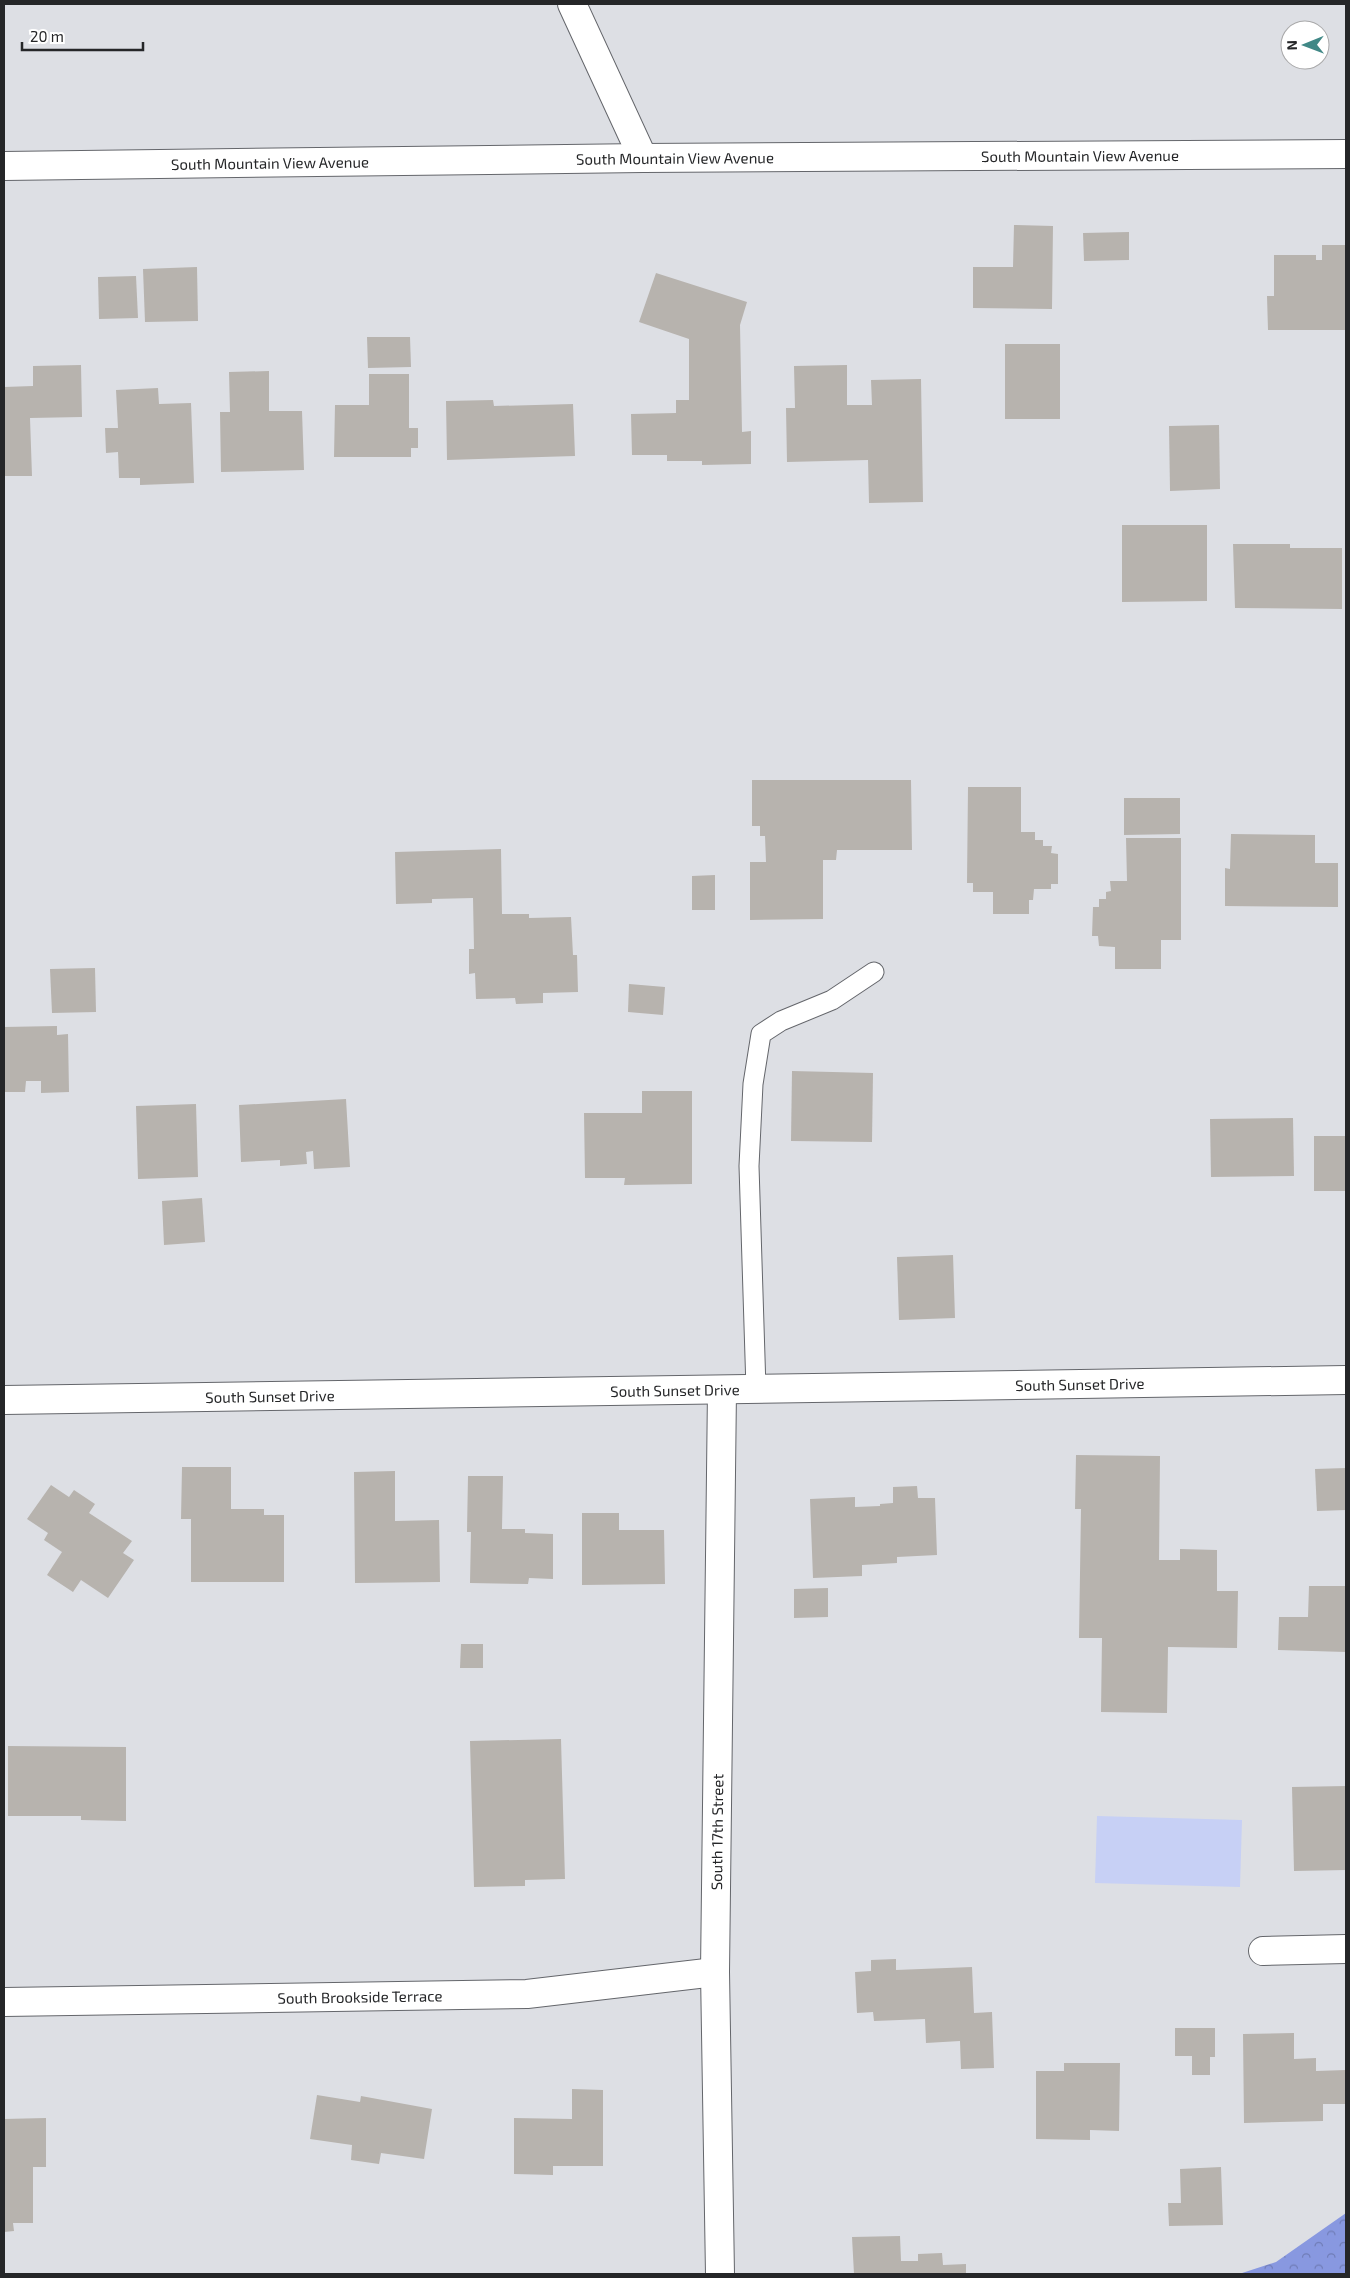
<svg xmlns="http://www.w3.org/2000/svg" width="1350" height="2278" font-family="'Exo 2',sans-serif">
<defs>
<pattern id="forest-crowns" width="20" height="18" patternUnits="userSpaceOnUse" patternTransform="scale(1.25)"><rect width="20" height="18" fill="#8898e0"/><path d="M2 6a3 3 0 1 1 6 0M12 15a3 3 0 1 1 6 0" fill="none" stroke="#6f7cb6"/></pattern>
</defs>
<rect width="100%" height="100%" fill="#dddfe4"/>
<!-- forest -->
<path fill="url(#forest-crowns)" d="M1346,2213V2274H1239L1276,2262Z"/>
<!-- garden -->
<path fill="#c7d0f5" d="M1097,1816L1242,1820L1240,1887L1095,1883Z"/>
<!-- building -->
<g fill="#b7b3ae">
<path d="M1014,225L1053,226L1052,309L973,308V267H1013Z"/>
<path d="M1129,232V260L1084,261L1083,233Z"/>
<path d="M1322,245H1346V330H1268L1267,296H1274V255H1316V260H1322Z"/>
<path d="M197,267L198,321L145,322L143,269Z"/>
<path d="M656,273L747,302L740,325L742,432L751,431V464L702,465V461H667V455H632L631,414L676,413V400H689V339L639,322Z"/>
<path d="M136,276L138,318L99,319L98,277Z"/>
<path d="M367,337H410L411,367L368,368Z"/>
<rect x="1005" y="344" width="55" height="75"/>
<path d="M81,365L82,417L30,418L32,476H4V387L33,386V366Z"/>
<path d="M847,365V405H872L871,380L921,379L923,502L869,503L868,460L787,462L786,408H795L794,366Z"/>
<path d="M269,371V411H302L304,470L221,472L220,412H230L229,372Z"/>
<path d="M369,374H409V428H418V448H411V457H334L335,405H369Z"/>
<path d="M158,388L159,404L191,403L194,483L140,485V478H119L118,452L106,453L105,428H118L116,390Z"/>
<path d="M493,400L494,406L573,404L575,456L447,460L446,401Z"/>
<path d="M1219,425L1220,489L1170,491L1169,426Z"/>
<path d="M1122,525H1207V601L1122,602Z"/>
<path d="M1233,544H1290V548H1342V609L1235,608Z"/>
<path d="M752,780H911L912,850H837L836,860H823V919L750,920V862H766L765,836H760V826H752Z"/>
<path d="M968,787H1021V832H1035V840H1043V846H1052L1051,853L1058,854V884H1051V889H1034L1033,900H1029V914H993V892H973V883H967Z"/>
<path d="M1124,798H1180V834L1124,835Z"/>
<path d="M1231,834L1315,835V863H1338V907L1225,906V868L1230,869Z"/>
<path d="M1126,838H1181V940H1161V969H1115V947L1099,946L1098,936H1092L1093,907H1099V899H1106V892L1111,891L1110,881H1127Z"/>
<path d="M501,849L502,914H529V918L571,917L573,955H577L578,992L543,993V1003L516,1004L515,998L476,999L475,973L469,974V949H474L473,898L432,899V903L396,904L395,852Z"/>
<path d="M715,875V910H692V876Z"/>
<path d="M95,968L96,1012L52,1013L50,969Z"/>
<path d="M629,984L665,987L663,1015L628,1012Z"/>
<path d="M57,1026V1035L68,1034L69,1092L41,1093V1081H26L25,1092H4V1027Z"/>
<path d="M792,1071L873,1073L872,1142L791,1141Z"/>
<path d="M642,1091H692V1184L624,1185L625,1178H585L584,1113H642Z"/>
<path d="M346,1099L350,1167L314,1169L313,1151L306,1152L307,1164L280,1166V1160L241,1162L239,1105Z"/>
<path d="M196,1104L198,1177L138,1179L136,1106Z"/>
<path d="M1293,1118L1294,1176L1211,1177L1210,1119Z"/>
<rect x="1314" y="1136" width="32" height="55"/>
<path d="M202,1198L205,1242L164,1245L162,1201Z"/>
<path d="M953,1255L955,1318L899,1320L897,1257Z"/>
<path d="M1076,1455L1160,1456L1159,1560H1180V1549L1217,1550V1591H1238L1237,1648L1168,1647L1167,1713L1101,1712L1102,1638H1079L1081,1509H1075Z"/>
<path d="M182,1467H231V1509H264V1515H284V1582H191V1519H181Z"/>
<path d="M1346,1468V1510L1317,1511L1315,1469Z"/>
<path d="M395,1471V1521L439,1520L440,1582L355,1583L354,1472Z"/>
<path d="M468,1476H503L502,1529H525V1533L553,1534V1579L529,1578L528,1584L470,1583L471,1532H467Z"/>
<path d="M51,1485L69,1497L74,1490L95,1504L89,1513L132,1541L123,1553L134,1560L108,1598L81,1580L73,1592L47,1575L62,1552L44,1540L48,1533L27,1519Z"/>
<path d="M917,1486L918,1498H935L937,1555L897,1557V1563L862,1565V1576L813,1578L810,1499L855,1497V1507L880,1506V1504L893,1503V1487Z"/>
<path d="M582,1513H619V1530H664L665,1584L582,1585Z"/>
<path d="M1309,1586H1346V1652L1278,1650L1279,1617H1308Z"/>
<path d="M828,1588V1617L794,1618V1589Z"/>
<path d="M461,1644H483V1668H460Z"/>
<path d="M561,1739L565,1879L525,1880V1886L474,1887L470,1741Z"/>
<path d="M8,1746L126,1747V1821L81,1820V1816H8Z"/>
<path d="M1346,1786V1870L1294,1871L1292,1787Z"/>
<path d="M896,1959V1970L972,1967L974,2013L992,2012L994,2068L961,2069L960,2041L926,2043L925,2019L874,2021L873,2012L857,2013L855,1972L871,1971V1960Z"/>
<path d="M1175,2028H1215V2057H1210V2075H1192V2056H1175Z"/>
<path d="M1294,2033V2059L1316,2058V2071L1346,2070V2104H1323V2121L1244,2123L1243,2034Z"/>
<path d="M1064,2063H1120L1119,2131L1090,2130V2140L1036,2139V2071H1064Z"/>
<path d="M572,2089L603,2090V2166H553V2175L514,2174V2118L572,2119Z"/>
<path d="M317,2095L360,2102L361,2096L432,2109L424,2159L381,2153L379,2164L351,2160L352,2145L310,2139Z"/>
<path d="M46,2118V2167H33V2223H13L14,2231L4,2232V2119Z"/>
<path d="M1221,2167L1223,2225L1169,2226L1168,2203H1181L1180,2169Z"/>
<path d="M900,2236L901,2261H918V2254L942,2253L943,2265L966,2264V2274H854L852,2237Z"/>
</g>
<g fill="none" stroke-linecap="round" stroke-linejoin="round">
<!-- service casing -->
<g stroke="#64666b" stroke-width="21">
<path id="service" d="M756,1389L749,1166L753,1084L761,1034L781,1021L832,1000L874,972"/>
</g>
<!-- minor casing -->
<g stroke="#64666b" stroke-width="30">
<g id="minor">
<path d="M572,4L643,158"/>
<path id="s1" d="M4,166L643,158L1346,154"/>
<path id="s2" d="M4,1400L1346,1380"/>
<path d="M1263,1951L1346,1949"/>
<path id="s3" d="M4,2002L527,1994L715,1972"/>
<path id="s4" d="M720,2274L715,1972L722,1390"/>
</g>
</g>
<!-- service -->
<use href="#service" stroke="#fff" stroke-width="19"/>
<!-- minor -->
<use href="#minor" stroke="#fff" stroke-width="28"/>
</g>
<g text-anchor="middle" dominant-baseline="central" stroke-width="4" stroke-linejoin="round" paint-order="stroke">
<!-- street labels -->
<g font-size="15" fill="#252628" stroke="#fff">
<text stroke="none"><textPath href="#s1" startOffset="1076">South Mountain View Avenue</textPath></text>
<text stroke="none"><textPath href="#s1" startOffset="671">South Mountain View Avenue</textPath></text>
<text stroke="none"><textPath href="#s1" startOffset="266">South Mountain View Avenue</textPath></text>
<text stroke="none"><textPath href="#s2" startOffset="1076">South Sunset Drive</textPath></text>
<text stroke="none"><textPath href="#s2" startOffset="671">South Sunset Drive</textPath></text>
<text stroke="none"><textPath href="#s2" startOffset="266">South Sunset Drive</textPath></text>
<text stroke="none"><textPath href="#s4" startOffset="442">South 17th Street</textPath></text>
<text stroke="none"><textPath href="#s3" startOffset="356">South Brookside Terrace</textPath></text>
</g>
</g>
<!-- border -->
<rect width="1350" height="2278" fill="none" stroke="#252628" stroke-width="10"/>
<!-- north arrow -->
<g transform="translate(1305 45) rotate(269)"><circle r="24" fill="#ffffff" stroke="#a8a8a9"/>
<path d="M0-4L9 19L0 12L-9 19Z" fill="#408886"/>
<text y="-8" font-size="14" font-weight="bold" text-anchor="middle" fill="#252628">N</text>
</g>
<!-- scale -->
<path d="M22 42v8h121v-8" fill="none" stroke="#252628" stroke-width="2.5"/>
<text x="30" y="42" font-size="15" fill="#252628" stroke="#ffffff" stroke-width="4" paint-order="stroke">20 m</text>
</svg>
